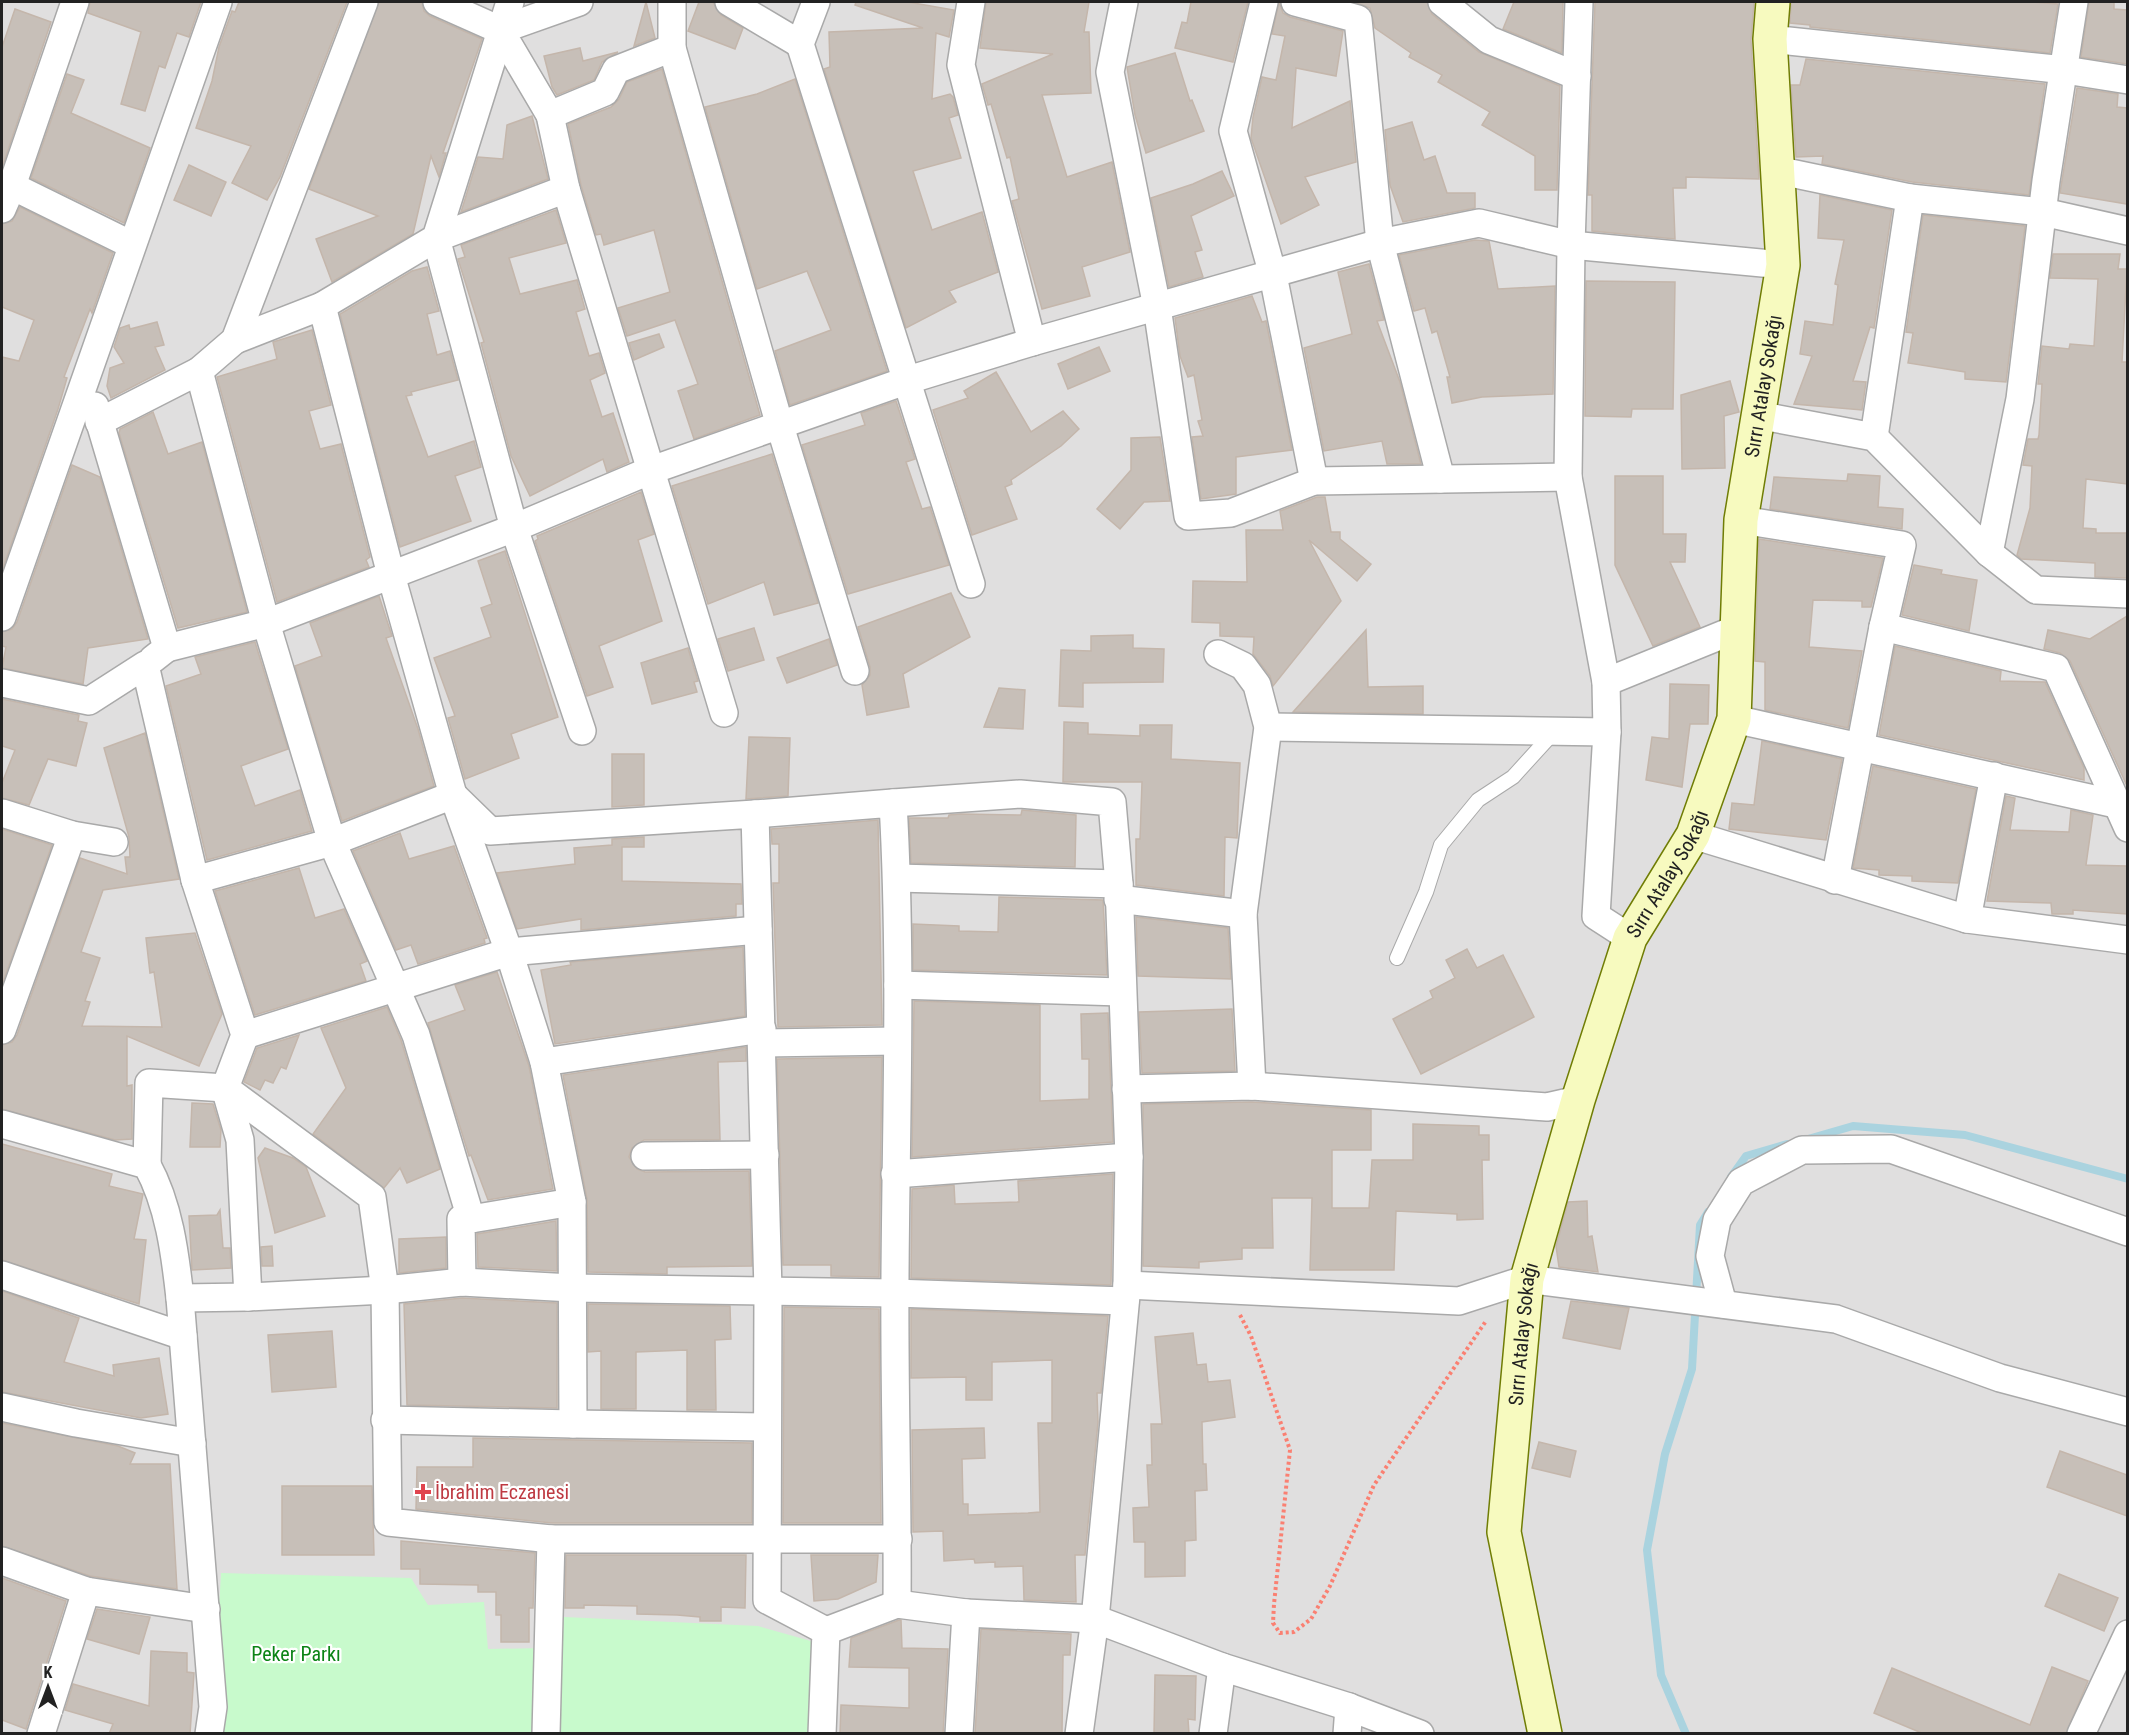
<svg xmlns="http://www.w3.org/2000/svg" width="2129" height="1735" font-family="'Roboto Condensed',sans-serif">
<rect width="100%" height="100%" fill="#f2efe9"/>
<!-- residential -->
<rect fill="#e0dfdf" x="2" y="2" width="2125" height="1731"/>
<!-- park -->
<path fill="#c8facc" d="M221,1573L411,1578L428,1605L484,1602L488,1649L544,1648L543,1616L758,1626L818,1643L814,1733L212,1734Z"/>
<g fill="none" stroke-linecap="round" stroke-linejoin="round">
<!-- stream -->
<g stroke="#aad3df" stroke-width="8">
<path d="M1808,1139L1853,1126L1965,1135L2128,1179"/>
<path d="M1731,1177L1746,1156L1787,1144"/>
<path d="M1686,1734L1661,1675L1647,1550L1665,1454L1692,1369L1700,1225L1708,1212"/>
</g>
</g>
<!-- building -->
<g fill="#c7bfb8" stroke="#c4b6ab" stroke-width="1.5">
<path d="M90,2H201L189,37L177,33L165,68L159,66L145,111L121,104L141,32L88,13Z"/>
<path d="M239,2H347L280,177L267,200L232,183L251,146L196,128L212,81L219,47L232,11L235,12Z"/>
<path d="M379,2H422L424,11L430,16L482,39L443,153H446L439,177L431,156L413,234L332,282L316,239L378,216L309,189Z"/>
<path d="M646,2L655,38L634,46Z"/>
<path d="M699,2H713L721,15L743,28L735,49L688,31Z"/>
<path d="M856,2H908L954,10L949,37L936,33L932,99L950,94L953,97L958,115L949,118L961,158L913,171L932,230L982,212L998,272L949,291L956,302L906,328L824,69L830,67L829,32L923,28L855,5Z"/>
<path d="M986,2H1089L1084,32H1089L1091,93L1042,95L1067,177L1112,162L1130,252L1082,267L1090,296L1042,309L1012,201L1019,199L1010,157L1007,158L991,104L988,105L982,84L1053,54L980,48Z"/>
<path d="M1191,2H1248L1233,62L1175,48L1182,22L1187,23Z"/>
<path d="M1279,2L1283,13L1290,17L1343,31L1336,76L1296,68L1292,128L1350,101L1356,162L1305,177L1319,205L1281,224L1251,138L1253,117L1262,77L1276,80L1285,36L1272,34Z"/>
<path d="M1354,2H1427L1432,14L1479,52L1560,86L1557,190H1535V156L1482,125L1490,112L1438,82L1442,75L1409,57L1411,53L1375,28L1370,8Z"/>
<path d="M1514,2H1563L1562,53L1503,29Z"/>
<path d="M1595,2H1754L1751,40L1759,179L1686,177V188H1673L1675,239L1592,231V195H1588Z"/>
<path d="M1791,2H2032L2058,4L2050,53L1810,27V25L1790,23Z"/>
<path d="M2089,2H2114V9L2127,10V64L2081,57Z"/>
<path d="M15,9L51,22L2,168V47Z"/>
<path d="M580,48L583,61L618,52L602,62L594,80L557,95L552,87L544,56Z"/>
<path d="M1175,53L1190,101L1192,100L1204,131L1146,153L1135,115L1127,67Z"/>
<path d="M1806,59L2045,84L2029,195L1912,182L1822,164L1823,156L1796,157L1791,85H1800Z"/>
<path d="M662,69L760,415L694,439L678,391L698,384L675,320L627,336L618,308L670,292L654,230L604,245L601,234L596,235L581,185L568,124L611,107L619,99L627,82Z"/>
<path d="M67,74L84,80L71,113L150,148L124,223L31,178Z"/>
<path d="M795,79L887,371L790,405L775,351L831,330L807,271L757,289L705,107L757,94Z"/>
<path d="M2077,88L2118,94L2117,107L2127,108V204L2060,193Z"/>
<path d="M532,116L548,179L461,212L478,157L503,159L507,125Z"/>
<path d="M1412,122L1424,160L1435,156L1447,193H1475V208L1403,222L1390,185L1385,130Z"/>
<path d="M189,165L226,182L211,216L174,200Z"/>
<path d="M1222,171L1234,196L1191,216L1202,250L1195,252L1203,277L1169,287L1151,198L1193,184Z"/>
<path d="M1820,195L1892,210L1874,328L1870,327L1853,381L1866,382L1862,410L1794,404L1812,356L1800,354L1805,321L1833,325L1838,285L1835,284L1844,240L1818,238Z"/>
<path d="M20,207L113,253L92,313L90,309L64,377L67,378L58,409L2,571V357L19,361L34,320L2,307V224L12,221Z"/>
<path d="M556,210L566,243L509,258L520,294L577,280L585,309L576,312L589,356L599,353L605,373L590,380L602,417L613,413L629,462L607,472L603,459L530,496L511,456L481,343L484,342L458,259L465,257L461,245Z"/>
<path d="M1923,215L2025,226L2006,382L1965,379V372L1908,363L1913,333L1906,332Z"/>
<path d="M1475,240L1489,241L1498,289L1555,286L1553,394L1482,397L1452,403L1447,377H1450L1437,331L1432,333L1425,308L1414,311L1399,255Z"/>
<path d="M2053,254H2120L2118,269H2127L2122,362H2127V484L2086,479L2083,528L2096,529V533H2127V578L2095,577V563L2021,559L2017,555L2030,508L2032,466L2023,465L2028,439H2038L2039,435L2042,384H2038L2042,346L2069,349L2070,344L2094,346L2098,279L2050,278Z"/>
<path d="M1369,264L1384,320L1377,321L1400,382L1421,464H1387L1382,441L1324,451L1304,348L1352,334L1338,272Z"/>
<path d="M427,267L439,311L427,314L437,355L450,351L458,380L411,392L412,395L406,396L428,457L474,441L481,467L455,476L471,521L400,547L340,314L412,271Z"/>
<path d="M1586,281L1675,282L1673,409H1632L1631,417L1585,416Z"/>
<path d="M1252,296L1262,322L1266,321L1292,450L1236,457V494L1201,499L1192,437L1203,436L1198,421L1202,420L1194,375L1188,377L1180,356L1175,318Z"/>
<path d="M157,322L164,345L155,347L165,370L111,398L107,386L110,368L124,363L114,347L120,328L129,325L130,329Z"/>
<path d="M312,330L331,405L309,411L320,449L341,444L370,557L366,560L369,567L277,602L217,377L277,359L273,342Z"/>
<path d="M659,334L664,347L634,360L629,343Z"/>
<path d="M1099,347L1110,371L1068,389L1058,364Z"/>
<path d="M996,372L1031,432L1063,411L1079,429L1061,446L1011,480L1012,484L1005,487L1017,519L972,535L933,410L968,398L964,391Z"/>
<path d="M1730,381L1739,412L1724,416L1725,468L1682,469L1681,395Z"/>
<path d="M896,401L915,459L906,462L922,509L930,507L949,565L848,594L802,445L865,425L861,413Z"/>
<path d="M153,412L168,454L202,442L247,612L178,628L119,433L120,429Z"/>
<path d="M1160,437L1170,501L1144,502L1120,529L1097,509L1131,470V438Z"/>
<path d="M772,454L818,603L774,615L764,582L708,604L672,486Z"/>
<path d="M72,465L100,477L148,639L88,648L83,684L2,668L6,647L2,646V632L12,629L17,622Z"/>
<path d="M1848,474L1880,476L1878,507L1903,509L1902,529L1770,509L1774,477L1847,481Z"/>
<path d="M1615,476H1663V534H1686L1685,562H1670L1700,627L1653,646L1615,565Z"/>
<path d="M641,492L654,534L638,540L662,621L599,646L613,687L587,696L535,541L538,539L537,536Z"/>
<path d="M1317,497H1325L1331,532H1340V539L1371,564L1357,581L1309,540L1341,601L1273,686L1270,676L1253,654L1254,637L1220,636V623L1192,622L1193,581L1247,582L1246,530H1283L1280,511Z"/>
<path d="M1759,539L1883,558L1871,607H1862V601L1813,600L1809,647L1862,651L1848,728L1765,710V662L1755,661Z"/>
<path d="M505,551L558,717L511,734L519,758L465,779L448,718L455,716L434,658L491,637L481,608L492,604L478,561Z"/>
<path d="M1914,565L1942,570L1941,574L1977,580L1969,631L1902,615Z"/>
<path d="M951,593L970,637L903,674L909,707L867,715L862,685L870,675V667L858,627Z"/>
<path d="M379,596L392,636L386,638L418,729L434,786L342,821L295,666L322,656L310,623Z"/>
<path d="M2127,616V786L2070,661L2060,653L2044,649L2048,630L2090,639Z"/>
<path d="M754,628L764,660L728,671L718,639Z"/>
<path d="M1366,630L1368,687L1423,686V714L1293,712Z"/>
<path d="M1133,635V648L1164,649L1163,682L1083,683V707L1059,706L1061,650L1091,651V636Z"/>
<path d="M829,639L837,665L787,683L777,658Z"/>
<path d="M255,642L288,749L241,766L255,806L300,790L312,831L207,860L166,686L201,674L195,657Z"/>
<path d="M1895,646L2001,671L2000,681L2045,682L2084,768V780L1879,735Z"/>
<path d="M688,648L698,681L694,682L697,692L652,704L641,663Z"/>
<path d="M1670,684L1709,685L1708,724H1690L1682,787L1646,780L1652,737L1669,739Z"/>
<path d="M999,688L1025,690L1023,729L984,727Z"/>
<path d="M2,699L79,715L78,721L87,723L76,766L48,759L29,805L2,798V783L15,750L2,746Z"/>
<path d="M1064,722L1088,723V734L1140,736V725H1172L1171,759L1240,763L1237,838L1225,837L1224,896L1136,885V839H1140L1142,782H1063Z"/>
<path d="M145,733L179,879L103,890L81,952L100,958L85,1001L90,1002L82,1026L162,1027L154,972L150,973L146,938L195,933L222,1014L199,1066L127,1036V1086L132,1085V1139L115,1140L2,1109V1045L12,1042L17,1035L80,858L127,874L125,857H130L129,837L104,748Z"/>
<path d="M749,737L790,738L788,796L746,799Z"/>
<path d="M1762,741L1842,759L1826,840L1729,829L1732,803L1754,805Z"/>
<path d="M612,754H644V805L612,807Z"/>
<path d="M1873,766L1976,789L1958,883L1912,881V876L1879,875V870L1853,868Z"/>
<path d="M2006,796L2015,798L2010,830L2069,832L2071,810L2093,815L2086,865L2127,866V914L2073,910V914H2052L2051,903L1987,901Z"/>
<path d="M1022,810L1076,815L1075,867L911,863L909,818H948L949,815L961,814L1021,815Z"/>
<path d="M878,820L882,1025L778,1027L773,883H779V844H772L771,829Z"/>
<path d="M2,829L52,845L2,985Z"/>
<path d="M400,833L409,859L454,846L487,938L484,939L485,943L418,964L411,945L396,950L353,851Z"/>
<path d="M644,837V847H622V881L741,884L742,904H736V916L581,930V919L517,929L497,873L575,864L574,848L612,845V839Z"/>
<path d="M299,868L315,918L344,909L367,961L360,964L366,981L255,1015L215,891Z"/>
<path d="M999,897L1103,900L1107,975L913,970V924L959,926V931L998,932Z"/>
<path d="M1136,917L1228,928L1231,979L1138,976Z"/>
<path d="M743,947L745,1016L555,1044L541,970L571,965L570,962Z"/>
<path d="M1467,949L1477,968L1503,955L1534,1017L1421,1074L1393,1019L1433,998L1430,991L1455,978L1446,960Z"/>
<path d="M497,972L529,1066L553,1189L488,1200L471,1155L469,1156L428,1023L465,1010L455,985Z"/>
<path d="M914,1001L1040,1005V1101L1089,1099V1059H1082L1081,1014L1108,1013L1113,1142L912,1157Z"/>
<path d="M387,1007L401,1040L440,1169L407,1183L400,1168L384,1188L313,1134L346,1088L321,1028Z"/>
<path d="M1232,1009L1235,1071L1142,1073L1139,1012Z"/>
<path d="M299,1035L286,1069L281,1067L273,1083L265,1080L260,1090L244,1082L257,1048Z"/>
<path d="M746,1047V1061L718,1062L720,1140H644L632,1148L629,1157L637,1169L645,1172L749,1171L752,1266L667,1267V1274L588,1272L587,1199L563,1075Z"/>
<path d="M882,1057L879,1277L831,1276V1265H783L777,1059Z"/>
<path d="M1252,1102L1371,1110V1150H1332V1208H1369L1372,1160H1413V1124L1479,1126V1135H1489V1160H1482L1483,1219L1457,1220V1214L1396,1211L1394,1270H1310L1312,1198H1272L1273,1248H1242V1259L1199,1262V1268L1143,1266V1104Z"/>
<path d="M192,1103L213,1104L221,1130L220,1147H190Z"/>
<path d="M2,1144L112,1174L109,1186L143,1194L134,1239L146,1240L139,1304L2,1260Z"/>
<path d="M265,1148L293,1158L306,1167L325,1216L275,1233L258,1158Z"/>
<path d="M1113,1174L1111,1285L911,1278L912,1189L954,1185L955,1204L1019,1202L1018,1181Z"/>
<path d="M1587,1201L1588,1237L1592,1236L1598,1272L1559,1267L1556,1246L1568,1202Z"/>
<path d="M220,1210L223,1248H230L231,1268L192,1270L189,1216L217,1215Z"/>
<path d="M556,1221L557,1271L478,1267L477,1234Z"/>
<path d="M446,1237V1268L399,1273V1239Z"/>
<path d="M272,1246L273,1266H262L261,1247Z"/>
<path d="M2,1291L79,1318L64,1362L114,1376L113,1365L159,1358L168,1414L141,1418L2,1392Z"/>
<path d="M462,1298L557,1303V1408L407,1405L404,1304Z"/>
<path d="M1571,1301L1629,1308L1620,1349L1563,1338Z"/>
<path d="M588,1304L730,1306L731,1339L715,1340L716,1410H687V1350L636,1352V1409H601V1351L588,1352Z"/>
<path d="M784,1307L879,1309L881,1523H783Z"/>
<path d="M911,1309L1108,1316L1101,1393H1097L1098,1422L1085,1555H1075L1076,1602L1024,1600L1023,1566L995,1567V1562L975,1563L974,1559L944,1561L943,1531L913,1532L912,1430L984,1428L985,1458L962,1459L963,1504H968V1515L1028,1513L1040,1512L1038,1423H1052V1360L992,1362V1400H966V1377L911,1378Z"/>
<path d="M332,1331L336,1387L272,1392L268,1335Z"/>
<path d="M1193,1333L1197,1365L1206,1364L1208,1382L1230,1380L1235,1417L1202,1422L1203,1464H1206L1207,1490L1195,1491L1196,1540L1185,1541V1576L1145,1577V1542H1134L1133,1508L1149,1507L1147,1465H1152L1151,1424H1162L1155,1337Z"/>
<path d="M2,1423L118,1446L135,1453L130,1464H170L177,1589L90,1576L2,1546Z"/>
<path d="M473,1438L752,1443V1523H552L416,1509L417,1467H473Z"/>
<path d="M1539,1442L1576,1451L1570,1477L1532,1468Z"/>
<path d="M2060,1451L2127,1475V1516L2047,1487Z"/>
<path d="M282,1486H372L374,1555H282Z"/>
<path d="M401,1541L535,1553L533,1608H529V1642H501V1615H496V1592H478V1585L420,1584V1569H401Z"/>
<path d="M566,1555H746L745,1608L721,1607V1621H700V1617L677,1615L637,1614V1606L584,1605V1608H565Z"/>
<path d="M811,1555H878L876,1582L838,1599L814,1601Z"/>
<path d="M2059,1574L2118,1598L2104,1631L2045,1606Z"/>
<path d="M2,1578L66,1601L26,1729L2,1720Z"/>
<path d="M97,1609L150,1617L139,1654L87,1639Z"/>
<path d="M899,1620H901L902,1648L948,1649L943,1734H840L841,1705L909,1708V1668L849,1667L851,1638Z"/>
<path d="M981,1629L1071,1634L1070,1655H1063L1062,1734H975Z"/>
<path d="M151,1651L187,1653V1672L194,1673L190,1734H109L113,1724L65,1710L73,1684L149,1706Z"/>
<path d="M2052,1667L2088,1681L2066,1734H1924L1874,1713L1892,1668L2030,1725Z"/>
<path d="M1155,1675L1196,1676L1195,1720L1188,1719L1189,1734H1154Z"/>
</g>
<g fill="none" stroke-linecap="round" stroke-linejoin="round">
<!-- lane casing -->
<g stroke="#a9a9a9" stroke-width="16">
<path id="lane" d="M1397,958L1426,892L1441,845L1478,800L1513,777L1553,733"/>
</g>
<!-- street casing -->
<g stroke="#a9a9a9" stroke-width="30">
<g id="street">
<path d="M437,2L500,30"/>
<path d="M579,2L500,30L550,115L566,189L724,713"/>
<path d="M672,2V48L780,426L855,671"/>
<path d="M729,2L800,44"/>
<path d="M816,2L800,44L971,584"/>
<path d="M971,2L961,65L1032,342"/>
<path d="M1124,2L1110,72L1157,307L1188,516L1231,513L1314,481L1568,477L1571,245L1579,2"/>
<path d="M1264,2L1233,131L1273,275L1314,481"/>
<path d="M1295,2L1358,19L1380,243L1441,479"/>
<path d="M1442,2L1489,40L1577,76"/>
<path d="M1770,39L2065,70L2128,80"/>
<path d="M550,115L605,92L616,70L672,48"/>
<path d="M1776,170L1910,198"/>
<path d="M12,186L132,245"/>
<path d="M566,189L436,238L514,528L582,731"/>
<path d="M2,209L12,186L75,2"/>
<path d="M322,306L436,238L510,2"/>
<path d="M235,340L322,306L391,575L453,795L509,952L544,1062L572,1202L573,1424L767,1427"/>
<path d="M199,371L266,623L332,842L416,1035L471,1219H461L462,1282"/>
<path d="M95,406L167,648L153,659"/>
<path d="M1757,415L1874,437L1989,553L2020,399L2046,181L2074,2"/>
<path d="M99,422L199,371L235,340L364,2"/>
<path d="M1874,437L1910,198L2043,212L2128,231"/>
<path d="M1568,477L1606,682L1607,732L1596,916L1630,938"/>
<path d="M1741,520L1902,545L1883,627L2056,668L2128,828"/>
<path d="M1989,553L2036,590L2128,594"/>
<path d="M2,617L218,2"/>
<path d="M167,648L266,623L514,528L649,471L908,380L1032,342L1380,243L1479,223L1571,245L1783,265"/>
<path d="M1218,654L1243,666L1257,685L1268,727L1243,914L1252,1086"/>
<path d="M1606,682L1739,628"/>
<path d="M2,683L89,701L145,665L195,880"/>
<path d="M1734,719L2116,804"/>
<path d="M1268,727L1607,732"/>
<path d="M893,803L1020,794L1112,802L1119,884L1129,1157L1127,1285L1095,1619L1079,1734"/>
<path d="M2,813L72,835L114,842"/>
<path d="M755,814L893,803C902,961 896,1119 895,1276C894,1385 898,1495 897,1604"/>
<path d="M1693,835L1967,919L2128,940"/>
<path d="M897,878L1119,884"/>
<path d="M1835,880L1883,627"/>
<path d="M1118,899L1243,914"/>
<path d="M1967,919L1994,776"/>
<path d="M898,985L1121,992"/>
<path d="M2,1030L72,835"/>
<path d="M245,1035L509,952L758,930"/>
<path d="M763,1043L897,1041"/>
<path d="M544,1062L762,1029"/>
<path d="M1126,1089L1252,1086L1547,1107L1578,1100"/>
<path d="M2,1124L147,1165C169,1205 175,1253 180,1298L213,1707L209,1734"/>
<path d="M645,1156L765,1155"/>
<path d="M147,1165L149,1083L225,1088L372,1197L385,1290L388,1522L551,1539"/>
<path d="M895,1174L1129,1157"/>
<path d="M471,1219L572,1202"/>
<path d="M2,1275L183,1336"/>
<path d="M1127,1285L1459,1301L1527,1279L1836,1319L2000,1378L2128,1412"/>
<path d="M248,1297L385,1290L462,1282L572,1288L894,1293L1125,1301"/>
<path d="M180,1298L248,1297L240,1140L225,1088L245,1035L195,880L332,842L453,795L490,831L755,814L768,1291L767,1600L826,1631L822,1734"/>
<path d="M1723,1304L1710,1256L1717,1220L1741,1182L1802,1150L1891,1149L2128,1232"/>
<path d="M2,1407L76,1423L192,1443"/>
<path d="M385,1420L573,1424"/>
<path d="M2,1561L86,1591L206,1609"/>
<path d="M966,1613L1095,1619L1222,1667L1349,1707L1420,1734"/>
<path d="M826,1631L897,1604L966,1613L959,1734"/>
<path d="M41,1734L86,1591"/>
<path d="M546,1734L551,1539H898"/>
<path d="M1213,1734L1222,1667"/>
<path d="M1347,1734L1349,1707"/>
<path d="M2081,1734L2128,1634"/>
</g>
</g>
<!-- secondary casing -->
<g stroke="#707d05" stroke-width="36">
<g id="secondary">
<path id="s1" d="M1545,1734L1504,1532L1527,1279L1578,1100L1630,938L1693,835L1734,719L1741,520L1783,265L1770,39L1773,2"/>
</g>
</g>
<!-- path -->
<path stroke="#fa8072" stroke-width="4" stroke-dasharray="3 3" stroke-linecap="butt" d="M1240,1315L1251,1336L1290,1450L1274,1604L1273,1623L1280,1633L1294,1632L1311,1619L1330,1586L1374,1485L1486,1321"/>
<!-- lane -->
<use href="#lane" stroke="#fff" stroke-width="14"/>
<!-- street -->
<use href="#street" stroke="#fff" stroke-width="27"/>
<!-- secondary -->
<use href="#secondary" stroke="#f7fabf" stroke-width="33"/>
</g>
<!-- markers -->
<path fill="#e0444e" stroke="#fff" stroke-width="2" d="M420 1483h6v6h6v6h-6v6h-6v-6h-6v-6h6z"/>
<g text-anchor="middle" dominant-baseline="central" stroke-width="4.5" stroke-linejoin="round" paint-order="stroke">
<!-- street labels -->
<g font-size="20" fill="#222" stroke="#fff">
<text stroke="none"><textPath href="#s1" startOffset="1395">Sırrı Atalay Sokağı</textPath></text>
<text stroke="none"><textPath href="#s1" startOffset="891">Sırrı Atalay Sokağı</textPath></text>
<text stroke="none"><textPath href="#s1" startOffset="405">Sırrı Atalay Sokağı</textPath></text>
</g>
<!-- health labels -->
<g font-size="20" fill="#be3a42" stroke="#fff" text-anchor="start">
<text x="435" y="1492">İbrahim Eczanesi</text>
</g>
<!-- park labels -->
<g font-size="20" fill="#0c8416" stroke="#fff">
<text x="296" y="1654">Peker Parkı</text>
</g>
</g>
<!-- border -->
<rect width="2129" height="1735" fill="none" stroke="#222222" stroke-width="6"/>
<!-- north arrow -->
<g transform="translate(48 1687)" stroke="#ffffff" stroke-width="4.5" paint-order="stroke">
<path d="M0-4.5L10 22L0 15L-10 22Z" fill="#222222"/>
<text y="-9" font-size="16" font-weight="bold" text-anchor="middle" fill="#222222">K</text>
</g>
</svg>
